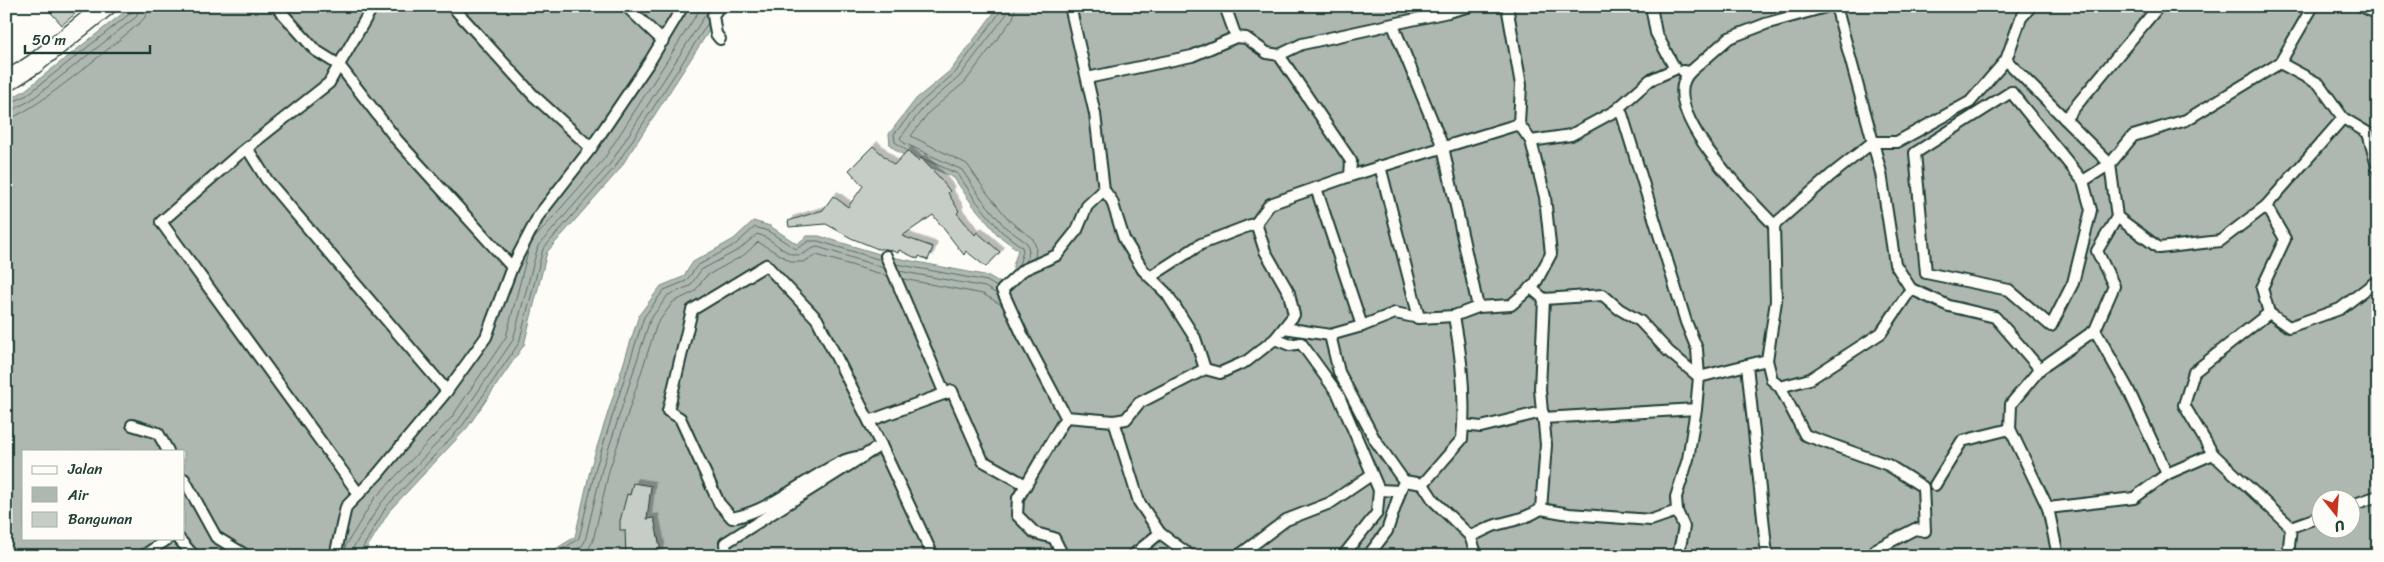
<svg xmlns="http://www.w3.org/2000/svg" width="2384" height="562" font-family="Sriracha,sans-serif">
<defs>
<filter id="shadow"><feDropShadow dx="4.5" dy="-4.5" stdDeviation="0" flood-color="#0004"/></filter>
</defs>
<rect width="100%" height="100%" fill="#fdfcf7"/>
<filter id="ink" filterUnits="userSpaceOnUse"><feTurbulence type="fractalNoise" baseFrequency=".02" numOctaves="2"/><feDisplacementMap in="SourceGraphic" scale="10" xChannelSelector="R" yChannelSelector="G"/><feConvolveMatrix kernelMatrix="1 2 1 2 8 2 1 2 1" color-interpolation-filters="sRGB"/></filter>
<g filter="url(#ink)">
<!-- water -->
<g fill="#aeb8b1" stroke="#75877f" fill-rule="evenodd">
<path d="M132,6H725L619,170L547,252L524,345L467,428L390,510L362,556H6V101L24,91ZM24,451H184V538H24Z"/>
<path d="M999,6H2357L2378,13V556H544L575,537L591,466L639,315L661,286L683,277L693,262L734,239L753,221L770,226L797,244L807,236H819L886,256L989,276L1007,287L1014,280L1013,266L1018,250L998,235L972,204L954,178L898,152L890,145L889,134L916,99L951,70ZM2322,500H2352V530H2322Z"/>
</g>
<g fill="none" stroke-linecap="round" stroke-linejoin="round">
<!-- shore -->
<g stroke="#586e66" stroke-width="1">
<path d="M1009,6L1006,15L959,77L924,107L900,138L904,143L962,170L981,198L1005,227L1027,243L1029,251L1026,262"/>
<path d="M1016,6L1013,18L965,82L929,112L911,136L967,164L987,193L1010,221L1033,239L1036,247L1035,258"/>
<path d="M6,105L27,95L132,12L134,6"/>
<path d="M6,112L13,110L31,100L136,17L140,6"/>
<path d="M6,119C28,118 117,41 140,23L146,16L148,6"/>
<path d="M906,150L895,142L894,134L920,103L955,73L1001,11L1002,6"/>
<path d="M922,158L958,174L976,201L1001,231L1022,247L1023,251L1019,265"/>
<path d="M533,240L604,159L702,6"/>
<path d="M896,264L987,281L997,287"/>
<path d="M899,271L985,287L997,294"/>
<path d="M903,279L983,294L1002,305"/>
<path d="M344,556L346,545L374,499L452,417L506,337L529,248"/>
<path d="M352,556L353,548L381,503L458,421L513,340L538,246L610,164L711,6"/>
<path d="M358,556L386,507L463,425L519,343L543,249L615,167L708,23"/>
<path d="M553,556L579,538L596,467L644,317L664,290L686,281L697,266L736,244L755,227L768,231L796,249L809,241H818L881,260"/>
<path d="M565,556L582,546L585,541L602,469L650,320L668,295L690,286L701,270L740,249L757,234C771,237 782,253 796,255C804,256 809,248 818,247L884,268"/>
<path d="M580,556L588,550L593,541L609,471L657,324L673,302L694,292L706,276L744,255L758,242L792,262H803L817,255L888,276"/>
</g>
</g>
<!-- building -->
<g fill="#c6cdc7" stroke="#1f3d34" filter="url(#shadow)">
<path d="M45,6H84L62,25Z"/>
<path d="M873,146L894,165L907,151L918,161L921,158L939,177L950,191L948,193L959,211L957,213L975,235L977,232L1000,252L986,267L966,251L964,255L933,215L902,236L933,247L928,260L919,256L918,259L899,250L898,253L887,249H878L851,238L826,224L789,227L788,221L823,210L833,196L848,207L863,186L849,170Z"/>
<path d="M633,483L651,486L647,519L654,518L660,547L659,556H626L625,530H620V521L627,494L630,495Z"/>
</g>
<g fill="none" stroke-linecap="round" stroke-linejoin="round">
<!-- service casing -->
<g stroke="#1f3d34" stroke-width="14">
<g id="service">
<path d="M276,6L315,50L339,65L373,6"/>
<path d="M452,6L533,95L591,148L650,61L683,6"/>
<path d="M626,6L663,41"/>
<path d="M1070,6L1095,114L1104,190"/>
<path d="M1225,6L1236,37"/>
<path d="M1507,6L1521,85L1519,124L1531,141L1571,135L1615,111L1650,80L1675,69L1656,33L1651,6"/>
<path d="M2361,6L2378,14"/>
<path d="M1448,12L1471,6"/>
<path d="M720,39L716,34L713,15L720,6"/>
<path d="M1279,55L1302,44L1448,12L1446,6"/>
<path d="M2006,60L2021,18L2031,6"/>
<path d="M2280,63L2313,6"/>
<path d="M1683,71L1690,72L1729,38L1768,23L1829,6"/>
<path d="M1690,72C1655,108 1749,198 1774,225L1831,175L1873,142L1836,6"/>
<path d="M1087,78L1192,56L1236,37L1246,38L1267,53L1279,55L1351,161L1350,176L1270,204L1256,223L1201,244L1150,277"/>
<path d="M2065,119L2159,6"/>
<path d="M247,148L267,180L447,391L486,337L512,267"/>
<path d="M1380,166L1419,318L1454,316L1478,307L1443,147L1393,25"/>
<path d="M1350,176L1519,124"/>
<path d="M2083,181L2011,92L1915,153L1926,273L2009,290L2051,326L2073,283L2091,210L2083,181L2110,164L2133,136L2186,120L2280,63L2319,84L2343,118"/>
<path d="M2266,206L2343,118L2368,133L2378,170"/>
<path d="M886,256L945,394"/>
<path d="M1531,288L1544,299L1603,295L1619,309L1640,321L1668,351L1699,377"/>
<path d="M1911,289L1895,264L1881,173L1873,142H1897L1970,102L2006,60L2110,164L2117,217"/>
<path d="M1478,307L1511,305L1535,284L1551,254L1545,197L1531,141"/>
<path d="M1454,316C1461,353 1465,388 1463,425L1481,427L1542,412L1540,389L1544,299"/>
<path d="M1362,326L1395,313L1419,318"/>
<path d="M1284,328L1330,335L1362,326L1316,188"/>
<path d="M1330,335L1339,372L1375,440L1404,481L1423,484L1462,439L1463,425"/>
<path d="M1275,339L1290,345L1301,343L1338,394L1379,490L1400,491"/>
<path d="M1767,360L1772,380L1780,387L1810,379L1881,333L1911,289L1949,306L1995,317L2040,369"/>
<path d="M1747,365L1767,556"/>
<path d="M1699,377L1767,360L1776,301L1774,225"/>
<path d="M1780,387L1805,435L1888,465L1923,487L1925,531L1915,529L1876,549L1873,556"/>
<path d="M1066,417L1114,421L1139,502L1160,533"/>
<path d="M1543,418L1696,409L1699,377L1697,349L1686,322L1622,114L1615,111"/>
<path d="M869,421L952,391L983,461L1026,485L1018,498L1017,515L1035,533L1054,538L1063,556"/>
<path d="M1114,421L1126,419L1139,403L1205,369L1220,373L1247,361L1275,339L1294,315L1289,293L1265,251L1256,223"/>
<path d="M132,425L158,433L168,451"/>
<path d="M864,456C857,457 848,458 841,462C804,479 773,510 732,518L719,503L680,418L668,411L692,310L766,265L817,319L881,445"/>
<path d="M2167,474L2128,389L2095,330L2114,286L2097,251L2117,217L2159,248L2220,241L2266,206L2285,239L2262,288L2269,313"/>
<path d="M184,479L216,537L247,556"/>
<path d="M1423,484L1434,501L1470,536C1479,534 1486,528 1496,525C1513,520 1525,519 1541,509L1546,445L1543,413"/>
<path d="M1026,485L1066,417L1022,334L1002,290L1023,270L1057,255L1077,230L1087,206L1104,190L1112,201L1124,239L1143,270L1167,294L1195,338L1205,369"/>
<path d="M1935,485L1962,441L2010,429"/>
<path d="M359,494L161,222L238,155L329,83L339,65L397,140L512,267L539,215L591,148"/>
<path d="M2352,505L2378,496"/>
<path d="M2048,508L2010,429L2011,404L2040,369L2095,330"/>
<path d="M1541,509L1569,514L1651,520L1677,511L1676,497L1688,459L1696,409"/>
<path d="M1677,511L1684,527L1678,556"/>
<path d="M2291,527L2213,454L2184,405L2194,372L2269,313L2289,327L2340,309L2378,280"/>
<path d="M1470,536L1477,556"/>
<path d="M178,538L194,556"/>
<path d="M143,556L169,538"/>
<path d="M335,556L346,507L377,475L447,391"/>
<path d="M726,556L725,543L881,445L933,556"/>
<path d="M1132,556L1160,533L1191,556"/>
<path d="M1238,556L1286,520L1330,503L1371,475"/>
<path d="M1343,556L1377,513L1379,490"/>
<path d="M1368,556L1387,531L1402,486"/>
<path d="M2058,556L2048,508L2134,498L2167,474L2213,454"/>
<path d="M2288,556L2291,527L2322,516"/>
</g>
</g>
<!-- minor casing -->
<g stroke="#1f3d34" stroke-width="22">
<path id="minor" d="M6,82L34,64L106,6"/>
</g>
<!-- service -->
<use href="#service" stroke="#fdfcf7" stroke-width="10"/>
<!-- minor -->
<use href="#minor" stroke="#fdfcf7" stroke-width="19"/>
</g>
</g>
<!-- margin -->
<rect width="2384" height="562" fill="none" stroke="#fdfcf7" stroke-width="25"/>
<rect x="12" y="12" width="2359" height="537" fill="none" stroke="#1f3d34" stroke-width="2" filter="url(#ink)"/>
<!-- legend -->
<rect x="22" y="450" width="162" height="90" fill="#fdfcf7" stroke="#a4b0a9"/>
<rect x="32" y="466" width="25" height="8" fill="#fdfcf7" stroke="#a4b0a9"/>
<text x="68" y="474" font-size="15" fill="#1f3d34">Jalan</text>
<rect x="32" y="487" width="25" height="15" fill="#aeb8b1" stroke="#a4b0a9"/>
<text x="68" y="500" font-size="15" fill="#1f3d34">Air</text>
<rect x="32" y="512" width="25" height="15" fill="#c6cdc7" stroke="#a4b0a9"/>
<text x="68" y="524" font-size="15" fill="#1f3d34">Bangunan</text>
<!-- north arrow -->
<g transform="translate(2336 514) rotate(163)"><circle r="24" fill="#fdfcf7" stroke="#a4b0a9"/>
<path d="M0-4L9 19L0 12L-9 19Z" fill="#c8321e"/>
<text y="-8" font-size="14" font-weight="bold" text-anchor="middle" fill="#1f3d34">U</text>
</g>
<!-- scale -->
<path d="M25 45v8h125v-8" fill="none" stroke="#1f3d34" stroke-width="2.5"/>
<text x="32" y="45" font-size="15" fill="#1f3d34" stroke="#fdfcf7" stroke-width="4" paint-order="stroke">50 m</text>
</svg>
